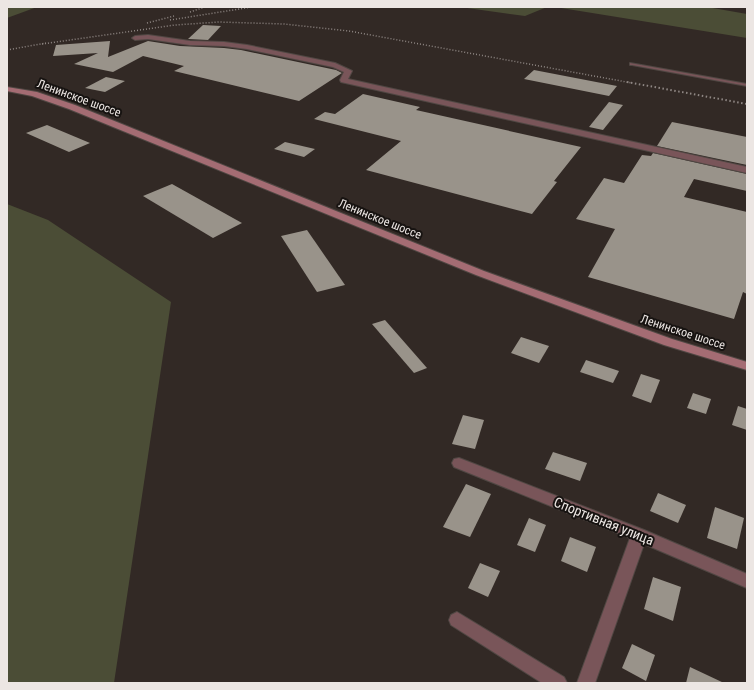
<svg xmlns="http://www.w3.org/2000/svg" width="754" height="690" font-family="'Roboto Condensed',sans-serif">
<rect width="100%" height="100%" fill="#322925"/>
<!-- green -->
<g fill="#4b4d36">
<path d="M7,7H37L7,18Z"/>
<path d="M460,7H547L525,16Z"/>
<path d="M555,7H707L747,14V38Z"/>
<path d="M7,204L48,220L171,302L114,683H7Z"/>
</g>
<!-- building -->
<g fill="#99938a">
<path d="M203,25L221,26L208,40L188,39Z"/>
<path d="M110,41L108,57L148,41L180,46L224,48L241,50L336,70L342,73L299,101L174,71L184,66L143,56L113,72L74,64L98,53L53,56L56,45Z"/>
<path d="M534,70L617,86L609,96L524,79Z"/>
<path d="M106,77L125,81L105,92L85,88Z"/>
<path d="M363,94L420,107L416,110L581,147L554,181L557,182L532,214L366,170L401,141L314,119L325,112L335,114Z"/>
<path d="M609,102L623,105L603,130L589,127Z"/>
<path d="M672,122L747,137V165L657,146Z"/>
<path d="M47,125L90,143L69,152L26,133Z"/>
<path d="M285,142L315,149L304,157L274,149Z"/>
<path d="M653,153L747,174V191L694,179L684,197L747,212V294L743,292L734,319L588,277L615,229L576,219L604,178L624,183L642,155L651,156Z"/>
<path d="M172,184L242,223L213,238L143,196Z"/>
<path d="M307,230L345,285L317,292L281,236Z"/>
<path d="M385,320L427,368L414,373L372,324Z"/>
<path d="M521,337L549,346L539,363L511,353Z"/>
<path d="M586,360L619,371L613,383L580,372Z"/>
<path d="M641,374L660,380L651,403L632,396Z"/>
<path d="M693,393L711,399L706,414L687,408Z"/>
<path d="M738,406L747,409V430L732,425Z"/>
<path d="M463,415L484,420L475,449L452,444Z"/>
<path d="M553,452L587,463L580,481L545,469Z"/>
<path d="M466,484L491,494L470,537L443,527Z"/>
<path d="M658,493L686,505L678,523L650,511Z"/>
<path d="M715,507L744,518L737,549L707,538Z"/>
<path d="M529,518L546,525L535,552L517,545Z"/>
<path d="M570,537L596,547L587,572L561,561Z"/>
<path d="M480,563L500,571L488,597L468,588Z"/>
<path d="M653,577L681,587L673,621L644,609Z"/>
<path d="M632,644L655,655L646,681L622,668Z"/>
<path d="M690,667L724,683H686Z"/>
</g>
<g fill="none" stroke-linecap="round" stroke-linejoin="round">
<!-- lane casing -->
<g stroke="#504743" stroke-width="2">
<path id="lane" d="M630,63L747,84V86L632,65H630Z"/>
</g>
<!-- street casing -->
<g stroke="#504743" stroke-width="2">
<g id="street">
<path d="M148,35L190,41L224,42L247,45L335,63L350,70L352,71L348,79L747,167V173L341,82L340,80L344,72L333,67L247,49L224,46L190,45L148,39L135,40L132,38L135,36Z"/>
<path d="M459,458L644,530L747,574V588L644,544L595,683H577L630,538L454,467L452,463L454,459Z"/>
<path d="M457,612L564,677L567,683H542L451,625L449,620L451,615Z"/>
</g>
</g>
<!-- secondary casing -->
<g stroke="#504743" stroke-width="2">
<path id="secondary" d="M7,87L37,92L75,105L484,271L672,339L747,362V370L664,345L476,275L69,109L32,96L7,91Z"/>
</g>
<!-- lane -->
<use href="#lane" fill="#795559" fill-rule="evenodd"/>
<!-- street -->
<use href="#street" fill="#795559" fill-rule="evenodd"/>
<!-- secondary -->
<use href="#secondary" fill="#a46c73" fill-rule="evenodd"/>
<!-- rail-far1 -->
<g stroke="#8f8784" stroke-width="1.5" stroke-dasharray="1 2" stroke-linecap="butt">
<path d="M190,12L205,7"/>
<path d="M170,20L252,7"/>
<path d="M147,23L174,16"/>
<path d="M42,44L175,25L219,22L284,24L349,31L632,83"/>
<path d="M7,50L46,43"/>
</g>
<!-- rail -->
<path stroke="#8f8784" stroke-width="2" stroke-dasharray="1.5 2.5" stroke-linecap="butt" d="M627,82L747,104"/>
</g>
<g text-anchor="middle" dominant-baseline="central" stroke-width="4" stroke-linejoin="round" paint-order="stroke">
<!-- street labels -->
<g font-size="12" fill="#ece6e3" stroke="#171311">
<text transform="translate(79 98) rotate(20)">Ленинское шоссе</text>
<text transform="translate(380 219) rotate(22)">Ленинское шоссе</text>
<text transform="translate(683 332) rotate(18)">Ленинское шоссе</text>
</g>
<!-- near-street labels -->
<g font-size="14" fill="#ece6e3" stroke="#171311">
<text transform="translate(604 521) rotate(22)">Спортивная улица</text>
</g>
</g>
<!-- border -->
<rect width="754" height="690" fill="none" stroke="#ece6e3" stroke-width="16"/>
</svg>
